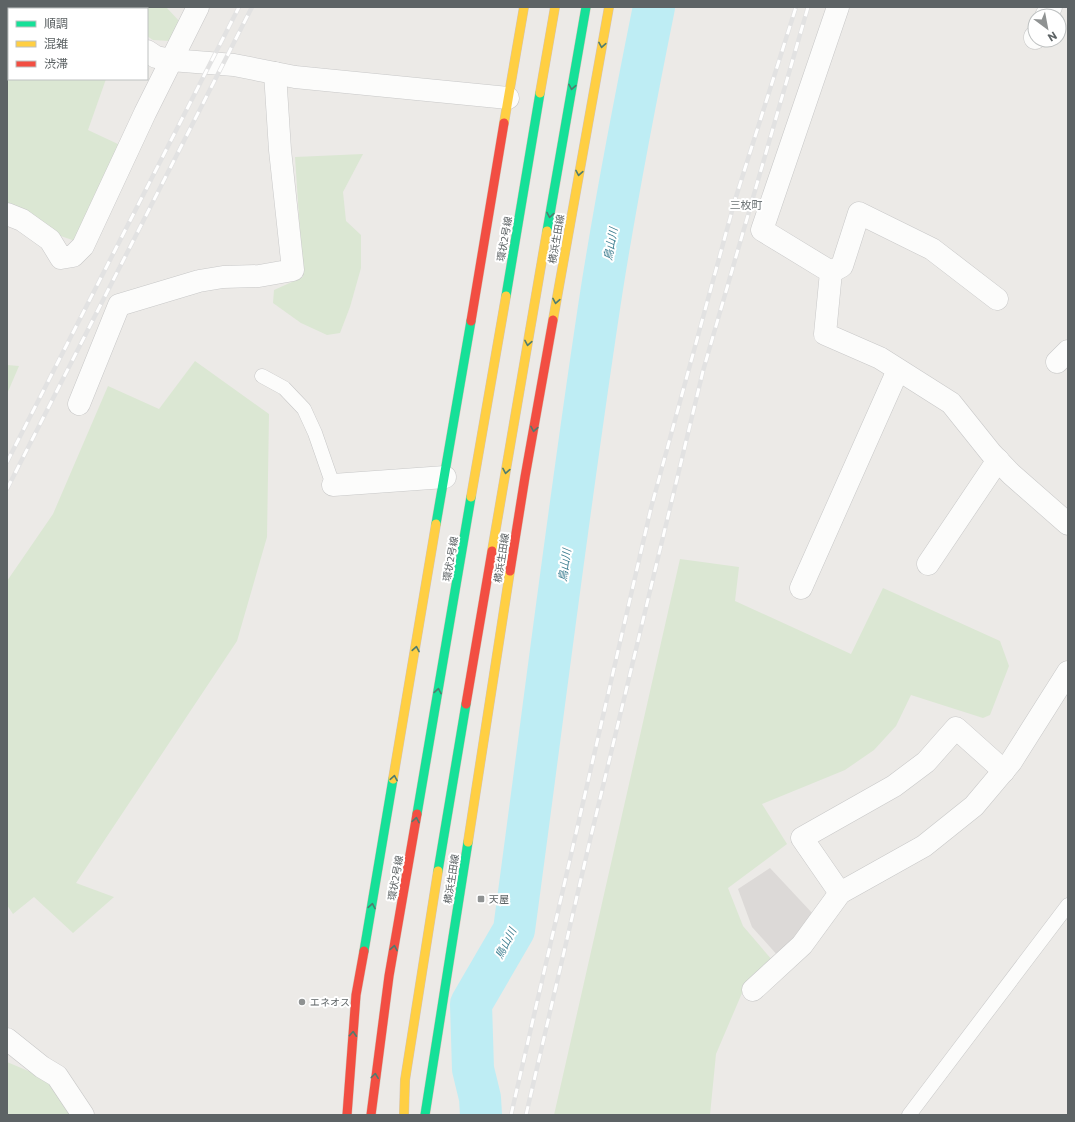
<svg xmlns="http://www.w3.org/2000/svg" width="1075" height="1122" font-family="Commissioner,'Noto Sans JP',sans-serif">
<rect width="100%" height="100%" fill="#eceae7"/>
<!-- industrial -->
<path fill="#dcd9d7" d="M770,868L814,915L779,957L752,927L738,889Z"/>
<!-- green -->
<g fill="#dbe7d3">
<path d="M101,7H166L180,22L170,41L153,40L147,36V9H104Z"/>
<path d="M7,46H9V79H106L88,130L120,145L75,241L58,235L7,203Z"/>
<path d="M363,154L343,192L346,221L361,235V268L350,307L340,333L327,335L301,323L273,303L274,290L303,277L295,157Z"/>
<path d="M195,361L269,414L267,537L237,641L76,883L114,897L73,933L34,897L13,914L7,905V581L53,514L108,386L159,409Z"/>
<path d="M7,365L19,366L7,394Z"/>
<path d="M680,559L739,567L735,601L851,654L883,588L1000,641L1009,666L990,715L983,718L911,695L896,726L874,750L845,770L762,804L787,844L728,888L743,926L772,960L745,986L716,1054L710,1115H554Z"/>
<path d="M7,1062L45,1078L72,1115H7Z"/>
</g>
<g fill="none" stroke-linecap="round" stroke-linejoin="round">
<!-- river -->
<path stroke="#beedf4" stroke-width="42" d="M481,1115L480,1098L473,1069L471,1004L514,930C543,716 569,502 602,288C617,194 635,101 654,7"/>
<!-- lane casing -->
<g stroke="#c8c8c8" stroke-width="15">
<g id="lane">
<path d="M262,376L284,388L304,409L315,433L333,485"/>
<path d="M909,1115L1068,905"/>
</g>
</g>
<!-- street casing -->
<g stroke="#c8c8c8" stroke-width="23">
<g id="street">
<path d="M46,7L47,9"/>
<path d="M838,7L762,230L831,272L825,334L880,358L951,403L991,453L1011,474L1068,524"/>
<path d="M1046,16L1051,7"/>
<path d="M1035,38V37"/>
<path d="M147,51L156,57L171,60L234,65L295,77L508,98"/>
<path d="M7,214L22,220L50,240L61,258L73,256L83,246L145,113L198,7"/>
<path d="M831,272L842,266L859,213L932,249L997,299"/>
<path d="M1057,362L1068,351"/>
<path d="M79,404L119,305L199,281L223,277L259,276L293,270L280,150L275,73"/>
<path d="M333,485L445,477"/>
<path d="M928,564L998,460"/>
<path d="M801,588L898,370"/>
<path d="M840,893L802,838L894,786L926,762L956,728L1004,771"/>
<path d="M753,990L802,945L840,893L924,846L974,806L1011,762L1068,672"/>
<path d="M7,1039L42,1067L57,1076L83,1115"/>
</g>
</g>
<!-- fast casing -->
<g stroke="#d3c3b7" stroke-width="10">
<g id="fast">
<path d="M506,296L540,93"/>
<path d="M436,524L471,321"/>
<path d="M417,814L471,497"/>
<path d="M364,951L393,779"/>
<path d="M425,1115L468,842"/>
</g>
</g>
<!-- slow casing -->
<g stroke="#d3c3b7" stroke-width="10">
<g id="slow">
<path d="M540,93L555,7"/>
<path d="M504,123L524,7"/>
<path d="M553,320L609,7"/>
<path d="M471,497L506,296"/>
<path d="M393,779L436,524"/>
<path d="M468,842L510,571"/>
</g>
</g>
<!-- jam casing -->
<g stroke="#d3c3b7" stroke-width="10">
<g id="jam">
<path d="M471,321L504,123"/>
<path d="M510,571L525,477L553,320"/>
<path d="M347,1115L356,995L364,951"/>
<path d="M371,1115L389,976L417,814"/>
</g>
</g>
<!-- lane -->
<use href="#lane" stroke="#fcfcfb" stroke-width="14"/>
<!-- street -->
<use href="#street" stroke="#fcfcfb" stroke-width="22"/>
<!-- fast -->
<use href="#fast" stroke="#16e098" stroke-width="9"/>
<!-- slow -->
<use href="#slow" stroke="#ffcf43" stroke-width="9"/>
<!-- jam -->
<use href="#jam" stroke="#f24e42" stroke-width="9"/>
<!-- rail casing -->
<g stroke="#e2e2e2" stroke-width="4.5">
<g id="rail">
<path d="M7,462L239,7"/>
<path d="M7,489L252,7"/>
<path d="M511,1115L651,508L735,200L796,7"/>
<path d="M526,1115L591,836L703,371L808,7"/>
</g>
</g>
<!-- rail -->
<use href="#rail" stroke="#fff" stroke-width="3" stroke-dasharray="9" stroke-linecap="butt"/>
<!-- fast-bridge casing -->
<g stroke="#d3c3b7" stroke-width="10" stroke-linecap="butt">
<g id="fast-bridge">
<path d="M547,231L586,7"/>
<path d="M438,871L466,704"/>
</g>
</g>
<!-- slow-bridge casing -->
<g stroke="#d3c3b7" stroke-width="10" stroke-linecap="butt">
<g id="slow-bridge">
<path d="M492,551L547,231"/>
<path d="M404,1115L405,1080L438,871"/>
</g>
</g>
<!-- jam-bridge casing -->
<g stroke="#d3c3b7" stroke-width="10" stroke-linecap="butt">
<path id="jam-bridge" d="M466,704L492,551"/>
</g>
<!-- fast-bridge -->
<use href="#fast-bridge" stroke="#16e098" stroke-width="9"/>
<!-- slow-bridge -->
<use href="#slow-bridge" stroke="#ffcf43" stroke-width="9"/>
<!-- jam-bridge -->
<use href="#jam-bridge" stroke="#f24e42" stroke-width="9"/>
</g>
<!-- one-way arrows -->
<defs><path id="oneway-chevron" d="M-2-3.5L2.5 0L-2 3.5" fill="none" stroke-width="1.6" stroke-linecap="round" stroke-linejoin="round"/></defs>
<g stroke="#4f7c6f">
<use href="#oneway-chevron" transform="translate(602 45) rotate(100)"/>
<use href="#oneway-chevron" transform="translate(572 87) rotate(100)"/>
<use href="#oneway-chevron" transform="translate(579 173) rotate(100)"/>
<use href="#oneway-chevron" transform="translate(550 215) rotate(100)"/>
<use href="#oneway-chevron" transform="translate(556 301) rotate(100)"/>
<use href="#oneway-chevron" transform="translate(528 343) rotate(100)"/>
<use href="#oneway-chevron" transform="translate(534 429) rotate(100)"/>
<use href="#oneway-chevron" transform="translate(506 471) rotate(100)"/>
<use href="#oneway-chevron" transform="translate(416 649) rotate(-80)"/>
<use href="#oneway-chevron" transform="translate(438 691) rotate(-80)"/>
<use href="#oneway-chevron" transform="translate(394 778) rotate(-80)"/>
<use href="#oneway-chevron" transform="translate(416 820) rotate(-80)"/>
<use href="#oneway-chevron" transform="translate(372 906) rotate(-80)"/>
<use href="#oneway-chevron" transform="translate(394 948) rotate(-80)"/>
<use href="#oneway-chevron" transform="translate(353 1034) rotate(-86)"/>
<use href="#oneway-chevron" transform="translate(375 1076) rotate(-83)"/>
</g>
<!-- markers -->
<g fill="#8f9292" stroke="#fff" stroke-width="1.5">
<rect x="477" y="895" width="8" height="8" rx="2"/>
<circle cx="302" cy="1002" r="4"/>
</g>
<g text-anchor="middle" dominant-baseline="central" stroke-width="4" stroke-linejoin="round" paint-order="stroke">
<!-- street labels -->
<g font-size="10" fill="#5d6365" stroke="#fff">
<text transform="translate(504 239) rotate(-80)">環状2号線</text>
<text transform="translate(556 239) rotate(-80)">横浜生田線</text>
<text transform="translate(501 558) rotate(-81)">横浜生田線</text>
<text transform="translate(450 559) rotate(-80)">環状2号線</text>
<text transform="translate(395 878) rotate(-80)">環状2号線</text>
<text transform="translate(451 879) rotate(-81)">横浜生田線</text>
</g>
<!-- poi labels -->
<g font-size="10" fill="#5d6365" stroke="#fff" text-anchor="start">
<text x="489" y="899">天屋</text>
<text x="310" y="1002">エネオス</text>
</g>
<!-- neighbourhood labels -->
<g font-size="11" fill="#6e7577" stroke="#fff">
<text x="746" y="204">三枚町</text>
</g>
<!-- water labels -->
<g font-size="11" font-style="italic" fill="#3e7f91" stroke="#fff">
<text transform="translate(610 244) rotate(-80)">鳥山川</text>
<text transform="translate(564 565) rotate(-82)">鳥山川</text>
<text transform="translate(505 943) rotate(-63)">鳥山川</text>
</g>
</g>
<!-- border -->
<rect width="1075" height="1122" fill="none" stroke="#5d6365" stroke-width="16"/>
<!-- legend -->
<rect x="8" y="8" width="140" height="72" fill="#ffffff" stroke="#bec1c1"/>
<rect x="16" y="21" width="20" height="6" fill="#16e098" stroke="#bec1c1"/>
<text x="44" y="28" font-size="12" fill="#5d6365">順調</text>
<rect x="16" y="41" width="20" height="6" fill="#ffcf43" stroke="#bec1c1"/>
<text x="44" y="48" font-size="12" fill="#5d6365">混雑</text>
<rect x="16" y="61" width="20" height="6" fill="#f24e42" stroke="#bec1c1"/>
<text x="44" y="68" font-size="12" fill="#5d6365">渋滞</text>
<!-- north arrow -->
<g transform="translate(1047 28) rotate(148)"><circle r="19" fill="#ffffff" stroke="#bec1c1"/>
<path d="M0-3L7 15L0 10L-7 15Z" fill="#8f9292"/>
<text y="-6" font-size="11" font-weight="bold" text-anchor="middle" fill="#5d6365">N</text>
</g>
</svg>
